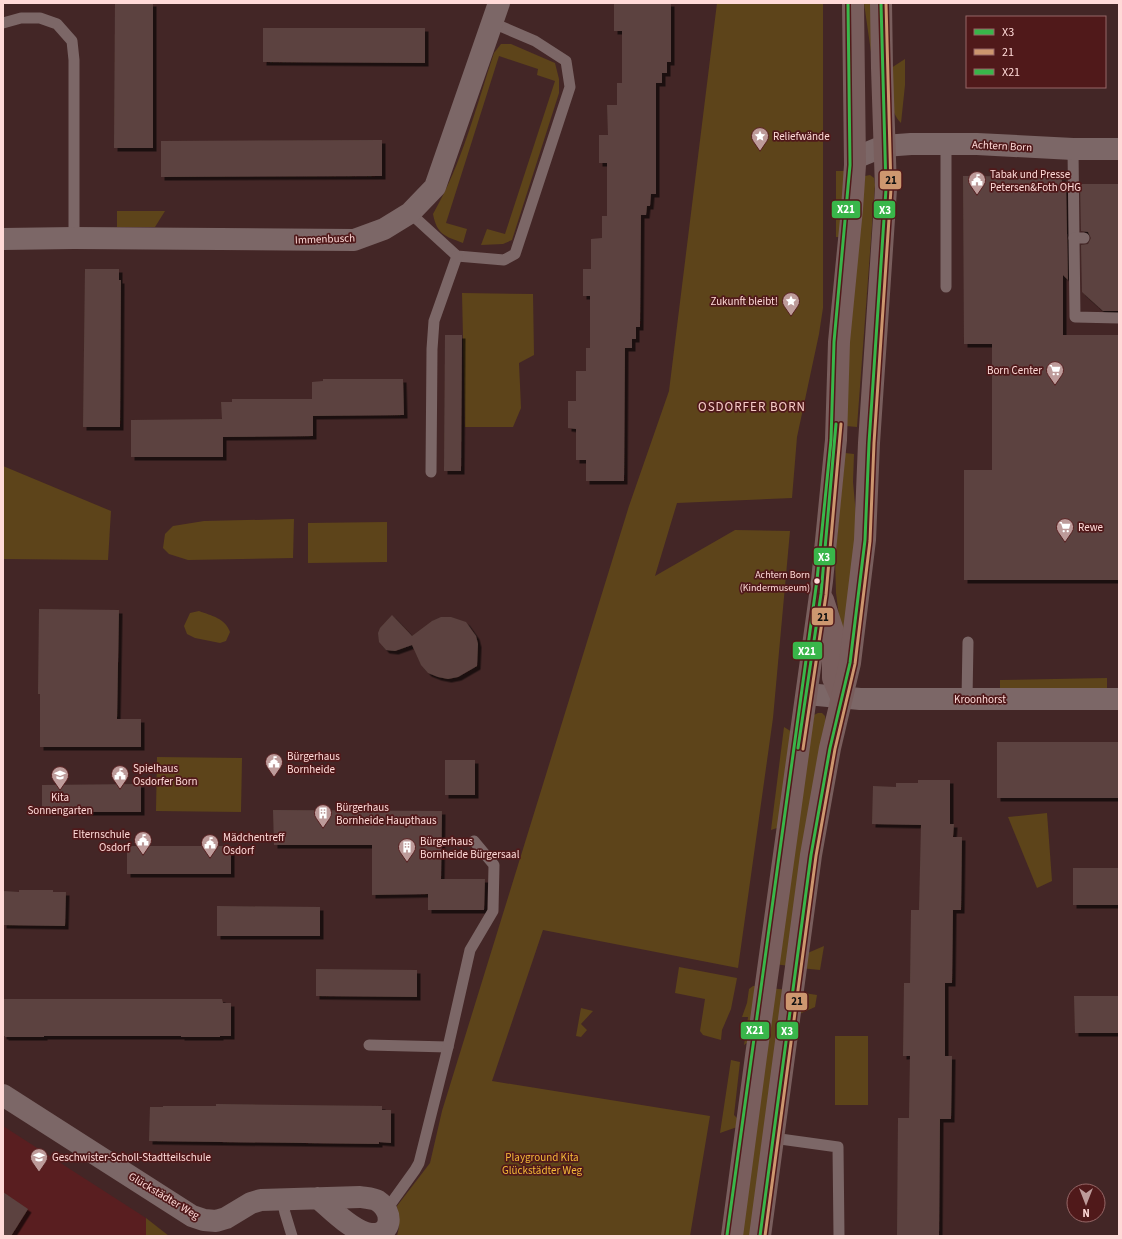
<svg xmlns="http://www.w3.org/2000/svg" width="1122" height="1239" font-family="'Source Sans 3',sans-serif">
<defs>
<filter id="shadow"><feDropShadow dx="3.5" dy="3.5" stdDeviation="0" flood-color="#0009"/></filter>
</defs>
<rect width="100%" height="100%" fill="#432626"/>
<!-- built -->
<path fill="#591e20" d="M3,1126L146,1218V1236H3Z"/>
<!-- green -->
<g fill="#5d441a">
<path d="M717,3H823V308L819,334L797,437L792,498L677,503L655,576L735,530L790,531L773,718L738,968L543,930L492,1081L710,1116L690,1236H397L399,1227L397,1206L430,1163L442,1111L629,506L669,391Z"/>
<path d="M864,3H874L872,59Z"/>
<path d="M501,44H511L555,63L559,79V93L512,240L503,244L481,245L487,229L505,234L555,81L537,75L538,69L499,56L446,223L467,229L463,243C445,236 437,235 433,214C462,164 476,107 494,53Z"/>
<path d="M905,59V85L901,123C888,110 890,88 888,70Z"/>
<path d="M836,171H845L840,237H836Z"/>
<path d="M870,175L874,178L875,185L857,427L846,426V341L865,176Z"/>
<path d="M117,211H165L155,227H117Z"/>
<path d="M462,293L533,294L534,355L519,363L521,408L513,427H465Z"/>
<path d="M845,453L854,454L853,482L856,515L855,544L844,632L841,631L836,593L835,558Z"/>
<path d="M3,466L111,511L108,560L3,559Z"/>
<path d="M294,519L293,558L188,560L169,554L163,548L165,534L173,526L204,521Z"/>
<path d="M387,522V562L308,563V523Z"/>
<path d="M199,611C212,616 225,618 230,632L226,641L220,643L195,638L187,634L184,626L190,613Z"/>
<path d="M1107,678V695L1000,693V680Z"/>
<path d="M818,713H822L825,716L826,722L790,966L774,964L814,715Z"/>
<path d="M784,727L792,732L780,827L771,830Z"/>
<path d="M157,757L242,758L241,812L156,811Z"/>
<path d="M1047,813L1052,881L1037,888L1008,817Z"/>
<path d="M824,946L820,970L800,968L803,955Z"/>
<path d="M679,967L737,978L731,1009L722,1030L721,1040L703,1035L700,1031L705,999L675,993Z"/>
<path d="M753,986H758L751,1040L744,1045L748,1017H742L747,1003L749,989Z"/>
<path d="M770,988L787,990L754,1236H738Z"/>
<path d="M798,992L817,995L815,1007L795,1016Z"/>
<path d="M581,1008L593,1011L581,1024L587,1030L581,1037L576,1036Z"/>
<rect x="835" y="1036" width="33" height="69"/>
<path d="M731,1060L740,1062L734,1115L741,1122L740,1126L720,1133Z"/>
<path d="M146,1218L169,1236H146Z"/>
</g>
<!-- building -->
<g fill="#5b433f" filter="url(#shadow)">
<path d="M115,3H153V148H114Z"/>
<path d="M614,3H671V62H667V73H662V83H656V194H651L650,206H647L646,215H641L640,327H636V339H632V348H625L624,481H586V460H576V429L568,428V401H576V371H586V348H590V296H583V269H591V239L602,238V216H607V163H599V135H608L607,105H617V83H622V31H614Z"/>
<path d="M263,28H425V63L263,62Z"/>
<path d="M382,140V176L161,177V141Z"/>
<path d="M963,176L1062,177V184H1066L1068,280L1063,275V335H1119V580H964V470H992V344H964Z"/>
<path d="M1080,184H1119V311H1103L1082,292L1081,245L1088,244L1091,238L1088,232L1081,231Z"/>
<path d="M85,269H119V280H121L120,427H83Z"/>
<path d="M445,335H462L461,471H444Z"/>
<path d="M323,379H403L404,415L313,416V436L223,437V457H131V420L222,419L221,402H232V399H312V382L323,381Z"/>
<path d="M39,609L119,610L117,719H141V747H40V694H38Z"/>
<path d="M392,615L412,636L432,621L441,617H451L466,622L476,636L478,644L477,666L458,677L448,679L438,677L428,673L421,665L412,645L395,651L386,650L379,642L378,633L380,628Z"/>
<rect x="997" y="742" width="122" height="56"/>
<rect x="445" y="760" width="30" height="35"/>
<path d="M918,780H950V824H954L953,837H962L961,910H953L952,983H945V1056H952L951,1119H940L939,1236H897L898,1118H909L910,1056H903L904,983H910L911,910H919L921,825L872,824L873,786L896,787V783H918Z"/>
<path d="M141,784V812H42V785Z"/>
<path d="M273,810L442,811L441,879H485L484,910H428V894L372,895V845H274Z"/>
<rect x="127" y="846" width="104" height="28"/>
<rect x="1073" y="868" width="46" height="37"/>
<path d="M19,890H53V892H66L65,926L3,925V891L19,892Z"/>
<path d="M217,906L320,907V936H217Z"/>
<path d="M316,969L417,970V997L316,996Z"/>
<path d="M1074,996H1119V1033H1075Z"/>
<path d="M3,999H222L223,1003H231V1036H220V1037H181V1036H44V1037H5V1036H3Z"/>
<path d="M216,1104L382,1106V1110H391V1143L379,1142V1144L149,1141L150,1107H163V1106H216Z"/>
<path d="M3,1192L28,1209L11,1236H3Z"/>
</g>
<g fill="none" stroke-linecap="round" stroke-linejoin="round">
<!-- lane -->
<g stroke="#7c6767" stroke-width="11">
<path d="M3,23L21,18H40L57,24L72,41L74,60V238"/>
<path d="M946,144V287"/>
<path d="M1073,149L1074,238H1084"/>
<path d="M410,213L457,256L504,260L515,254L570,87L566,61L535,41L493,23"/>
<path d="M1074,238L1075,317L1119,318"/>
<path d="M431,472L432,349L434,321L457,256"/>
<path d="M967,699L968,642"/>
<path d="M369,1045L448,1047"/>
<path d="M773,1138L838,1147L839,1236"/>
<path d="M282,1199L285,1213L292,1236"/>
<path d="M387,1209L415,1170L419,1163L448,1047L470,950L493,911L494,865L474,841"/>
</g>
<!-- street -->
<g stroke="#7c6767" stroke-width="22">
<path d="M855,158L884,146L911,144H977L1073,149H1119"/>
<path d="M3,239L74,238L354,240L384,229L410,213L435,187L499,3"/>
<path d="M807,694L860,699H1119"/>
<path d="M3,1095L192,1216L204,1220L216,1221L226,1218L251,1203L261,1200L360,1197C366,1198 373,1198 378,1201C394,1212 392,1235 372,1234C355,1234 331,1209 318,1198"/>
</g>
<!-- secondary -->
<g stroke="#795e5d" stroke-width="22">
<path d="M823,600L833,631V678L840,694"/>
<path d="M732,1236L756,1056L822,581L836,440L839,342L852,209L855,165L853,3"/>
<path d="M760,1236L811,855L830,748L850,663L865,540L869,443L886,189L882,68L881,3"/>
</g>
<!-- bus-1 casing -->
<g stroke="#50191a" stroke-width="6">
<g id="bus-1">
<path d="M798,748L821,594L836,424"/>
<path d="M760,1236L811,855L830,748L850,663L865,540L869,443L886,189L881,3"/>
</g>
</g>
<!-- bus-2 casing -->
<g stroke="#50191a" stroke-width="6">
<g id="bus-2">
<path d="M803,749L826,595L841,424"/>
<path d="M765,1236L816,856L835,749L855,664L870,541L874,443L891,189L886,3"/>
</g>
</g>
<!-- bus-3 casing -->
<g stroke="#50191a" stroke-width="6">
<path id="bus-3" d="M727,1235L817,580L831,440L834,342L850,165L848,3"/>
</g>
<!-- bus-1 -->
<use href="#bus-1" stroke="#39b64a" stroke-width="3"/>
<!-- bus-2 -->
<use href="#bus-2" stroke="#cd976f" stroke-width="3"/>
<!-- bus-3 -->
<use href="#bus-3" stroke="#39b64a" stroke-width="3"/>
</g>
<!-- icons -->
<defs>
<g id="sight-pin" transform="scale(0.9)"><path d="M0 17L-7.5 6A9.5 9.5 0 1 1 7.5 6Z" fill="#bd9b9a" stroke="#50191a"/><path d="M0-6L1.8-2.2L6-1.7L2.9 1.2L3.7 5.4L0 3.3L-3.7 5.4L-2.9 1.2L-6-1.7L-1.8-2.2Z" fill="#fff"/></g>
<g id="civic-pin" transform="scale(0.9)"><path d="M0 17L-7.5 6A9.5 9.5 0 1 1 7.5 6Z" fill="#bd9b9a" stroke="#50191a"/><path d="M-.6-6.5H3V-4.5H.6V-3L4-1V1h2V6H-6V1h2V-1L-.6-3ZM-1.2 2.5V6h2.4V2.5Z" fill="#fff"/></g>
<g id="supermarket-pin" transform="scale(0.9)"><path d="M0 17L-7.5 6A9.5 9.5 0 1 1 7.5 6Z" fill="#bd9b9a" stroke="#50191a"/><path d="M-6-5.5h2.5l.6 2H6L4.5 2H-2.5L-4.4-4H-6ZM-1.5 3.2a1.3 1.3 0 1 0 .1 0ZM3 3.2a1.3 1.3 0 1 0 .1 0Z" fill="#fff"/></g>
<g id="school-pin" transform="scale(0.9)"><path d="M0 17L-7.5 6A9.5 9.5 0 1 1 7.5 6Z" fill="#bd9b9a" stroke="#50191a"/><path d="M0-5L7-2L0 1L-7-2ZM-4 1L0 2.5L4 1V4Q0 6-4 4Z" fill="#fff"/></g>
<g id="building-pin" transform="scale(0.9)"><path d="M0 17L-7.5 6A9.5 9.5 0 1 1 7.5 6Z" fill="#bd9b9a" stroke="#50191a"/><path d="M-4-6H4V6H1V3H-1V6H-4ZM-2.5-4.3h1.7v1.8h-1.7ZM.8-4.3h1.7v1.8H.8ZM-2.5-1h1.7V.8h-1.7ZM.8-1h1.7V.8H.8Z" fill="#fff"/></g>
</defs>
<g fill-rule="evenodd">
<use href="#sight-pin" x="760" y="136"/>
<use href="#civic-pin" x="977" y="180"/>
<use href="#sight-pin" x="791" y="301"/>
<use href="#supermarket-pin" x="1055" y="370"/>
<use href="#supermarket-pin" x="1065" y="527"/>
<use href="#civic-pin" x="274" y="762"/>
<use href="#civic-pin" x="120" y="774"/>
<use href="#school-pin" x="60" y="775"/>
<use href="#building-pin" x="323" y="813"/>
<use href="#civic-pin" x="143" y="840"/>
<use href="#civic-pin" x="210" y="843"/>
<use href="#building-pin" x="407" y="847"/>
<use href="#school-pin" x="39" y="1157"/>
</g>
<!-- markers -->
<circle fill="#ffdad8" stroke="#50191a" stroke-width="1.5" cx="817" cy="581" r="3.5"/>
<g text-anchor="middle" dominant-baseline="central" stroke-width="3.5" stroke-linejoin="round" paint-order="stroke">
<!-- bus labels -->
<g font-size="10" fill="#ffdad8" stroke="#50191a" text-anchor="end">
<text x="810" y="575">Achtern Born<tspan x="810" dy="13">(Kindermuseum)</tspan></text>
</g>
<!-- poi labels -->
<g font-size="11" fill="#ffdad8" stroke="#50191a" text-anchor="start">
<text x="773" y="136">Reliefwände</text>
<text x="990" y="174">Tabak und Presse<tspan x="990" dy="13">Petersen&amp;Foth OHG</tspan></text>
<text x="778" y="301" text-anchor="end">Zukunft bleibt!</text>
<text x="1042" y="370" text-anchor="end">Born Center</text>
<text x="1078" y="527">Rewe</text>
<text x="287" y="756">Bürgerhaus<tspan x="287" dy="13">Bornheide</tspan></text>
<text x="133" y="768">Spielhaus<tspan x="133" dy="13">Osdorfer Born</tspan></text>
<text x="60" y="797" text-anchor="middle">Kita<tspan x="60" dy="13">Sonnengarten</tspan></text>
<text x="336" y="807">Bürgerhaus<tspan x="336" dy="13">Bornheide Haupthaus</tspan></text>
<text x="130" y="834" text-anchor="end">Elternschule<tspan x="130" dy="13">Osdorf</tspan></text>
<text x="223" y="837">Mädchentreff<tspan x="223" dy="13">Osdorf</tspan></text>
<text x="420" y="841">Bürgerhaus<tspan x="420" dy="13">Bornheide Bürgersaal</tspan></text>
<text x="52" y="1157">Geschwister-Scholl-Stadtteilschule</text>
</g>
<!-- street labels -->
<g font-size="11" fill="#ffdad8" stroke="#50191a">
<text transform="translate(1002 146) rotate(3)">Achtern Born</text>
<text transform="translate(325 239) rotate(-2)">Immenbusch</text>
<text x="980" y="699">Kroonhorst</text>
<text transform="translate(164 1196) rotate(31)">Glückstädter Weg</text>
</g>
<!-- park labels -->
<g font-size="11" fill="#f4b938" stroke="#50191a">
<text x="542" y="1157">Playground Kita<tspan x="542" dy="13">Glückstädter Weg</tspan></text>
</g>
<!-- quarter labels -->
<g font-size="13" letter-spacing="1" fill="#f6cbc8" stroke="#50191a">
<text x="752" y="407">OSDORFER BORN</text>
</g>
</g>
<g stroke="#50191a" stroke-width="1.5">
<rect x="879" y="170" width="23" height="20" rx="4" fill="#cd976f"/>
<rect x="831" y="200" width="30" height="19" rx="4" fill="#39b64a"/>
<rect x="873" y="200" width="23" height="19" rx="4" fill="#39b64a"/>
<rect x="813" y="547" width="23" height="19" rx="4" fill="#39b64a"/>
<rect x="811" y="607" width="23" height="19" rx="4" fill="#cd976f"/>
<rect x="792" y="641" width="31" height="19" rx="4" fill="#39b64a"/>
<rect x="785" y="992" width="23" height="19" rx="4" fill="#cd976f"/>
<rect x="740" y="1021" width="30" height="19" rx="4" fill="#39b64a"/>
<rect x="776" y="1021" width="23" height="19" rx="4" fill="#39b64a"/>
</g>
<g font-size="11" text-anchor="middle" font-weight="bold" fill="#fff">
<text x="846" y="213">X21</text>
<text x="885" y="214">X3</text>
<text x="824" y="561">X3</text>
<text x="807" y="655">X21</text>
<text x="755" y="1034">X21</text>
<text x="787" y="1035">X3</text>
</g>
<g font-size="11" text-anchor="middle" font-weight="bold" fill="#111">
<text x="891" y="184">21</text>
<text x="823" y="621">21</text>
<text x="797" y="1005">21</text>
</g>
<!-- border -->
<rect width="1122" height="1239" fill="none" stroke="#ffdad8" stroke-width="8"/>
<!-- legend -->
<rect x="966" y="16" width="140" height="72" fill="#50191a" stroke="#966666"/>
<rect x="974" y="29" width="20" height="6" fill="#39b64a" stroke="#966666"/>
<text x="1002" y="36" font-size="12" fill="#ffdad8">X3</text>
<rect x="974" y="49" width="20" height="6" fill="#cd976f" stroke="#966666"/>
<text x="1002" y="56" font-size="12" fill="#ffdad8">21</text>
<rect x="974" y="69" width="20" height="6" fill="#39b64a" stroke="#966666"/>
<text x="1002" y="76" font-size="12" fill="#ffdad8">X21</text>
<!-- north arrow -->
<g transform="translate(1086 1203) rotate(180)"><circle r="19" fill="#50191a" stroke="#966666"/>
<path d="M0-3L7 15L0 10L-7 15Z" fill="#bd9b9a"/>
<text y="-6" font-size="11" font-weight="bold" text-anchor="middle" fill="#ffdad8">N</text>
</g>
</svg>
